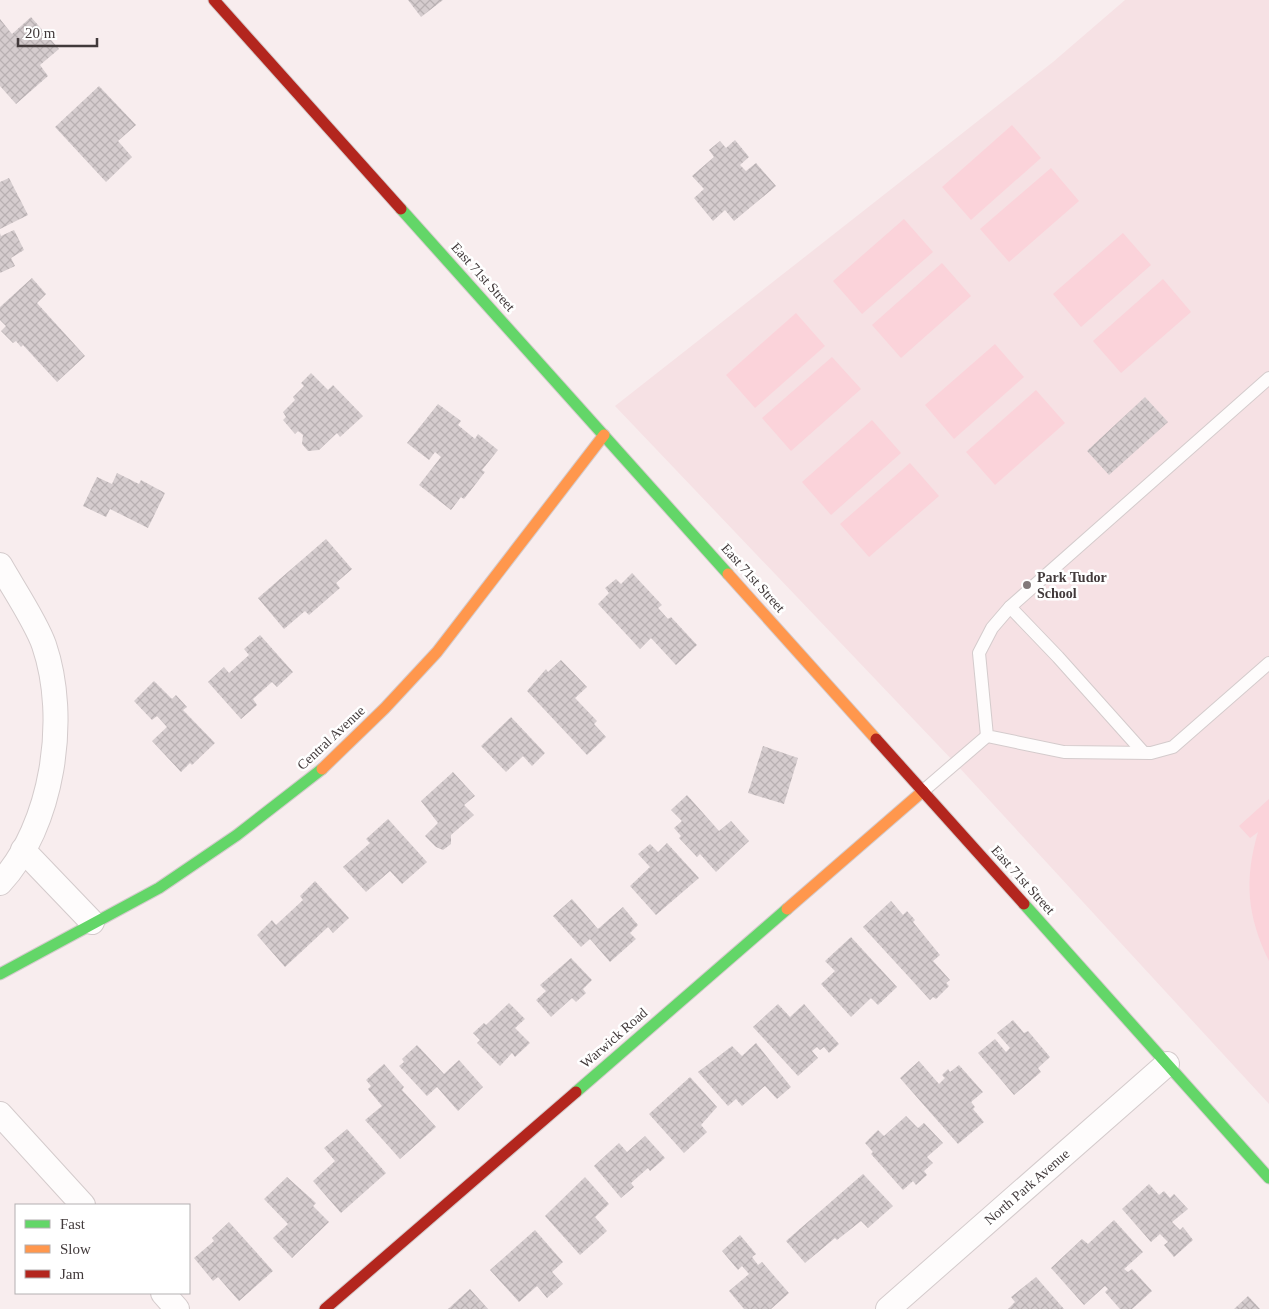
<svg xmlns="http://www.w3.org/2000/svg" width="1269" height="1309" font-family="'Times New Roman',serif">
<defs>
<pattern id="building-cross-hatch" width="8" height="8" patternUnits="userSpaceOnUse" patternTransform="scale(1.25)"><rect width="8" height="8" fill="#d5ccce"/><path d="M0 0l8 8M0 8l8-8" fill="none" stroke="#b8b0b2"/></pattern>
</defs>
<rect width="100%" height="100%" fill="#f8edee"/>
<!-- built -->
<path fill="#f6e1e4" d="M1125,0H1269V1104L956,764L615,406L1053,62Z"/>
<!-- green -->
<g fill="#fbd3da">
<path d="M1012,125L1041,158L971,220L942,187Z"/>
<path d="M1051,168L1079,201L1009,262L980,229Z"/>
<path d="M904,219L933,252L862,314L833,281Z"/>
<path d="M1123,233L1151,265L1081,327L1053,294Z"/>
<path d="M942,263L971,296L901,358L872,325Z"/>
<path d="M1163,279L1191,312L1121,373L1093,341Z"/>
<path d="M796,313L825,346L755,408L726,375Z"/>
<path d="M995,344L1024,377L954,439L925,405Z"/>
<path d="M832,357L861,389L791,451L762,418Z"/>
<path d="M1036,390L1065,423L995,485L966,452Z"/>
<path d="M872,420L901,453L831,515L802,482Z"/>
<path d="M910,463L939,496L869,557L840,524Z"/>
<path d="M1269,799V961C1247,916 1244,880 1258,832L1250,838L1239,826Z"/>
</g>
<!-- building -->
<g fill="url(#building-cross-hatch)">
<path d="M408,0H443L421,17Z"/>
<path d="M31,17L59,49L40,65L48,76L16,104L0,86V19L12,34Z"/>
<path d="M99,86L136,125L118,141L132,157L106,182L55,127Z"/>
<path d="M735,140L749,157L740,165L746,171L756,163L776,186L734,221L725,210L713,221L694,198L704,189L692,176L714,157L709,150L720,141L726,148Z"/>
<path d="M9,178L28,215L0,229V182Z"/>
<path d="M14,230L24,250L11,258L15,266L0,273V233L1,236Z"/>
<path d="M32,278L46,294L37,303L85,356L57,382L23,345L21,347L16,341L13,343L1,331L6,326L0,320V307Z"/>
<path d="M311,373L328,390L333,385L363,416L340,437L337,433L319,450L308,451L302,444L303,435L298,431L295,434L283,420L286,417L283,412L295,400L293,397L304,386L301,383Z"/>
<path d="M1145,397L1168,422L1109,475L1087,451Z"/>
<path d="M438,404L461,421L458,425L475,439L478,434L498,450L482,470L485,472L464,499L461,497L451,510L419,485L441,457L435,452L429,460L407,443Z"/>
<path d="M117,473L139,484L141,480L165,493L148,528L110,509L106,517L83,506L97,477L112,484Z"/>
<path d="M326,539L352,569L336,583L340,588L309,615L305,611L284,629L258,598Z"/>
<path d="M632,573L662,605L658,608L668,619L671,617L697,645L676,665L651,638L640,649L598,604L609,593L605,588L616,579L621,584Z"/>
<path d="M260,635L293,672L277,687L272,682L253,699L257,705L241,719L208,682L224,667L229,673L249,655L244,649Z"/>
<path d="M561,660L587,687L575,698L597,721L594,724L606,737L587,755L527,691L546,669L548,672Z"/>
<path d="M154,681L172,699L176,695L187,707L183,710L215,743L192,765L190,763L181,772L152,741L167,727L157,716L152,720L134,701Z"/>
<path d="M511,717L545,753L532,766L523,756L506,772L481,746Z"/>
<path d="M763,746L798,758L784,804L748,793Z"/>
<path d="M453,772L475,796L464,805L474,815L451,835V844L443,850L436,847L425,836L438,823L421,801Z"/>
<path d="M687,795L719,831L731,821L749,841L716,872L700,854L697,857L679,838L681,836L674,828L682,821L671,810Z"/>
<path d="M388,819L427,862L402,884L390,871L366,892L343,867L370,843L366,839Z"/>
<path d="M667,843L699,878L656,915L630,886L650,867L638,854L650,844L658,852Z"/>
<path d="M315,881L349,918L333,933L328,927L285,967L257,935L272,920L276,925L303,900L300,896Z"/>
<path d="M572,899L598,929L623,907L638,925L630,933L636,939L610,962L590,939L581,947L553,916Z"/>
<path d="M891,901L903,915L907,911L915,920L913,922L940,955L933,961L950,980L946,983L949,986L936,999L933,997L930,1000L863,927Z"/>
<path d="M851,937L897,987L878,1005L871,998L851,1017L821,984L835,971L825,961Z"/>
<path d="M571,958L592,980L583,989L586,993L576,1002L572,998L551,1017L536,1000L546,991L540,985Z"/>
<path d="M509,1003L525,1019L515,1028L530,1043L515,1057L512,1053L500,1066L477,1043L480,1040L473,1033L484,1023L486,1025Z"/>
<path d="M778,1004L790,1017L804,1004L839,1044L829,1053L824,1047L820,1050L817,1047L812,1051L818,1058L798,1076L753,1027Z"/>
<path d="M1013,1020L1024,1033L1028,1031L1050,1057L1038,1068L1041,1072L1014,1095L978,1053L995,1039L1006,1052L1010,1048L997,1033Z"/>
<path d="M756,1043L791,1087L777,1099L765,1086L742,1106L736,1099L728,1106L698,1072L732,1046L742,1056Z"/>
<path d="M417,1045L444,1074L459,1060L483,1087L458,1111L437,1087L427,1096L399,1066L404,1062L402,1059Z"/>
<path d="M919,1061L939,1084L945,1078L942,1075L948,1069L950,1072L959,1065L983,1092L971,1102L975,1107L973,1109L984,1122L958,1144L900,1078Z"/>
<path d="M384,1064L404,1087L402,1090L436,1127L400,1159L365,1120L382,1106L368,1089L371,1086L366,1080Z"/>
<path d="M690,1077L717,1107L701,1125L707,1132L684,1153L649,1114Z"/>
<path d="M906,1116L918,1128L924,1123L943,1143L927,1157L933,1163L924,1171L927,1175L916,1185L913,1181L903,1190L871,1154L873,1152L865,1143L878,1130L884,1136Z"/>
<path d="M347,1129L386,1173L341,1213L313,1181L335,1161L324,1148Z"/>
<path d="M645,1136L665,1158L650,1171L648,1168L631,1183L634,1187L621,1198L594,1166L619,1143L627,1152Z"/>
<path d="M863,1174L893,1206L868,1228L861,1221L837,1240L835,1238L805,1263L786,1241Z"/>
<path d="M287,1177L316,1203L313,1206L329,1222L292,1258L273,1238L288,1224L264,1199Z"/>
<path d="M585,1177L609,1204L595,1217L607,1231L580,1255L545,1216Z"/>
<path d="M1149,1184L1159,1195L1164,1191L1170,1198L1174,1194L1188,1209L1172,1222L1180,1230L1183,1227L1193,1240L1174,1257L1164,1245L1168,1242L1160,1234L1151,1242L1122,1209Z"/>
<path d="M1114,1220L1143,1252L1124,1269L1128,1272L1132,1269L1152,1291L1132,1309H1120L1105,1292L1108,1289L1105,1286L1084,1305L1051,1268L1082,1239L1088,1244Z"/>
<path d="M229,1222L273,1271L239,1301L218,1277L213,1281L194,1258L214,1241L212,1238Z"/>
<path d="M535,1230L563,1262L552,1272L563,1284L547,1298L537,1286L519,1302L490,1270Z"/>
<path d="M740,1235L756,1254L752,1257L758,1265L762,1262L789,1293L771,1309H744L729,1291L749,1274L742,1266L738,1270L722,1251Z"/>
<path d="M1036,1277L1064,1309H1008L1015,1302L1011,1297Z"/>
<path d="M470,1289L488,1309H448Z"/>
<path d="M1248,1296L1260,1309H1234Z"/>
</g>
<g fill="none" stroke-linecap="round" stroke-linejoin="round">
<!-- lane casing -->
<g stroke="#d4cbcc" stroke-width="14">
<g id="lane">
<path d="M1269,378L1010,607L992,628L979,653L987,736L1064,752L1151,753L1173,747L1269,663"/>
<path d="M1010,607L1058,657L1143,752"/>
<path d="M923,791L987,736"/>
</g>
</g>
<!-- street casing -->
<g stroke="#d4cbcc" stroke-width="26">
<g id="street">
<path d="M0,565C13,588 36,622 44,645C69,718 53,826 0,883"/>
<path d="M23,850L92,922"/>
<path d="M0,1114L83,1205"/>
<path d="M163,1293L177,1309"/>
<path d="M888,1309L1167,1064"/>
</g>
</g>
<!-- fast casing -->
<g stroke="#d4cbcc" stroke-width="13">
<g id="fast">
<path d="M401,209L728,574"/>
<path d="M1024,904L1269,1178"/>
<path d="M0,974L159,888L237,835L322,769"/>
<path d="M576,1092L787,909"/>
</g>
</g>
<!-- slow casing -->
<g stroke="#d4cbcc" stroke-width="13">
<g id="slow">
<path d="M728,574L876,739"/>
<path d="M322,769L385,708L437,652L604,435"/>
<path d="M787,909L923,791"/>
</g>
</g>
<!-- jam casing -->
<g stroke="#d4cbcc" stroke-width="13">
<g id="jam">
<path d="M214,0L401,209"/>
<path d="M876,739L1024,904"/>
<path d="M325,1309L576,1092"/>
</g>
</g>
<!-- lane -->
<use href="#lane" stroke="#fefcfc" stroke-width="12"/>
<!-- street -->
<use href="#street" stroke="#fefcfc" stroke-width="24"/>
<!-- fast -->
<use href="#fast" stroke="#63d668" stroke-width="11"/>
<!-- slow -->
<use href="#slow" stroke="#ff974d" stroke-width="11"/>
<!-- jam -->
<use href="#jam" stroke="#b3261e" stroke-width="11"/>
</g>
<!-- markers -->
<circle fill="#82797a" stroke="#fff" stroke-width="2" cx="1027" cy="585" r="5"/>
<g text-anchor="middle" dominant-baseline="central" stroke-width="5" stroke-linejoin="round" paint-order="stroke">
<!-- street labels -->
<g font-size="14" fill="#423a3b" stroke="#fff">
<text transform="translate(483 277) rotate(48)">East 71st Street</text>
<text transform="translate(753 578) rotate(48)">East 71st Street</text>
<text transform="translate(331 738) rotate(-43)">Central Avenue</text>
<text transform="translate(1023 880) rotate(48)">East 71st Street</text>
<text transform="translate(614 1038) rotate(-41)">Warwick Road</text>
<text transform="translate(1027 1187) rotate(-41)">North Park Avenue</text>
</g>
<!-- poi labels -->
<g font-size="14" font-weight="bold" fill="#423a3b" stroke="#fff" text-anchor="start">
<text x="1037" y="577">Park Tudor<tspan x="1037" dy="16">School</tspan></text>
</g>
</g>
<!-- legend -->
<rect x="15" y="1204" width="175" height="90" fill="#ffffff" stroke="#b3b0b1"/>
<rect x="25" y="1220" width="25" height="8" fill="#63d668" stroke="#b3b0b1"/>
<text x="60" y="1229" font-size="15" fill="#423a3b">Fast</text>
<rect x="25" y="1245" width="25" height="8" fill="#ff974d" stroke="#b3b0b1"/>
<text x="60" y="1254" font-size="15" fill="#423a3b">Slow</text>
<rect x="25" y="1270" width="25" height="8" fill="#b3261e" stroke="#b3b0b1"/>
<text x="60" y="1279" font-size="15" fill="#423a3b">Jam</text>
<!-- scale -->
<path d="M18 38v8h79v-8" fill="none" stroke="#423a3b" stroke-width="2.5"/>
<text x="25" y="38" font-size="15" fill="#423a3b" stroke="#ffffff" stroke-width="4" paint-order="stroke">20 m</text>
</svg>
